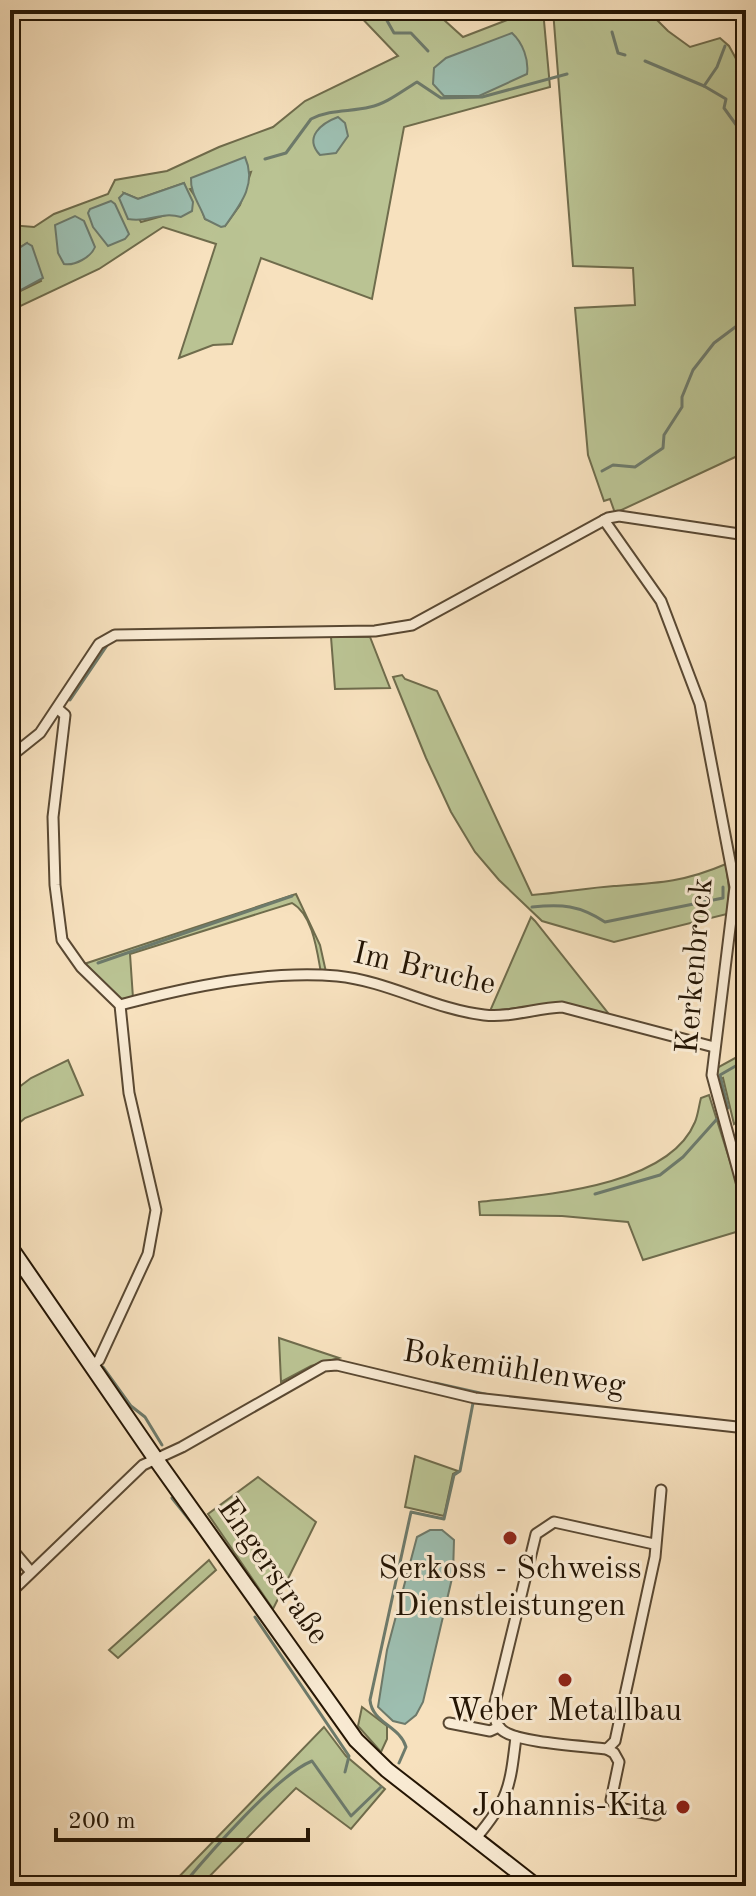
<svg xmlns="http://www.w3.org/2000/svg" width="756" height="1896" font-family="'Old Standard TT',serif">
<rect width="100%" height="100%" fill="#f7e1be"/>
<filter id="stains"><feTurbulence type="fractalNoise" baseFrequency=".0025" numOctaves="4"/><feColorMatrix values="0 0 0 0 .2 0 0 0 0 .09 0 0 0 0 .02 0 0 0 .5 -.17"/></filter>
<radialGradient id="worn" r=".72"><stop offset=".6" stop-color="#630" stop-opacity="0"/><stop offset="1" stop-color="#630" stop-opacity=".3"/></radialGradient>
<!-- green -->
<g fill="#bac393" stroke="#6f6c4c" stroke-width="2" fill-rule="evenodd">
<path d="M354,10H433L463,37L533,10H543L550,87L404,127L372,299L261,258L232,344L213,345L179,358L216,244L163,227L99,269L10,311V296L41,281L27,243L10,254V225L34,227L54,214L108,194L115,180L167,171L219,147L273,127L305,101L398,56ZM251,172L240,205L225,226L205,219L199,202L190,189ZM184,183L186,189L170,214L141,222L124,193L138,199Z"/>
<path d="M553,10H647L668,31L690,47L720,38L729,46L746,77V452L615,513L610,499L604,501L588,455L575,308L635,305L633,268L573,266Z"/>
<path d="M331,637H370L390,688L335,689Z"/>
<path d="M402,675L405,679L437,691L532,895C559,893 587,888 614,886C659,883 684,882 726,864L729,889L727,914L614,942L542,921L499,880L475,852L451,812L426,758L393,677Z"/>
<path d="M296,894L320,945L326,972L321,973C317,951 313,915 292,903L130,954L133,998L121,999L84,964Z"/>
<path d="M531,917L535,921L612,1018L543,1005L490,1011Z"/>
<path d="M746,1052V1115L734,1124L723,1078L716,1081L715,1069Z"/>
<path d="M68,1060L83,1095L25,1118L10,1131V1094L31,1078Z"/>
<path d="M709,1095L746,1212V1229L643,1260L628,1222L562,1216L480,1215L479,1202C540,1195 668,1188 695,1122C698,1115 699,1105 701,1098Z"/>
<path d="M279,1338L339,1358L311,1366L281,1382Z"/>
<path d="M415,1456L458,1471L453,1474L444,1516L405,1507Z"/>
<path d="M258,1477L316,1522L273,1609L208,1514Z"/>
<path d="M209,1560L216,1570L118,1658L109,1650Z"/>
<path d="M362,1707L387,1726V1739L381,1752L358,1726Z"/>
<path d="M324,1727L346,1756L385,1789L351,1829L296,1788L200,1886H170Z"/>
</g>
<!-- water -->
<g fill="#9dbeb0" stroke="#6d7a6b" stroke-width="2">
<path d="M512,33C523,43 529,60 527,74L479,96H444L433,84L434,68L446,58Z"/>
<path d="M338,117L345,123L348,136L336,153L320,155C303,137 322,123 338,117Z"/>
<path d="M245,157C257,184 241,204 225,226L221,227L205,219C200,205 190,193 191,178Z"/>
<path d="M184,183L193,202L192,211L181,217C160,211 150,223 128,219L119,198L124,193L138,199Z"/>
<path d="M111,201L115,204L129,234L125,239L108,246L93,227L88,213L90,209Z"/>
<path d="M75,216L84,221L95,247C91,257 75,266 64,264L58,253L55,225Z"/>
<path d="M27,243L32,246L43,278L10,296V254Z"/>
<path d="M430,1530H442L454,1540L453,1574L423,1702L416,1715L405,1724L393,1721L378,1707L387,1650L417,1537Z"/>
</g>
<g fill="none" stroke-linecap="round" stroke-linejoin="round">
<!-- stream -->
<g stroke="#6d7a6b" stroke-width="3">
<path d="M381,10L394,33H411L428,51"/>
<path d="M604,10L603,16L608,19"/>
<path d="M612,32L618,53L625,55"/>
<path d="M725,46L717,67L704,86L726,99L724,108L737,126L746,147"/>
<path d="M645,61L704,86"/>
<path d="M265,159L286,153L311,119C331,109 350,112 370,107C386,104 402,91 417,82L441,98L482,97L567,74"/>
<path d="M602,471L613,465L635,467L663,448L664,435L682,407V397L693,370L714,343L746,319"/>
<path d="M70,700L108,644"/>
<path d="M532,907C562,904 579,905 605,922L723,898V887"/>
<path d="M98,963L292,896"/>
<path d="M728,1108L720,1075L746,1060"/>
<path d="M595,1194L660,1175L683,1157L717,1119"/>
<path d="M103,1367L131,1406L145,1417L162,1445"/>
<path d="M435,1383L489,1395"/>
<path d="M172,1498L207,1542"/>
<path d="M255,1617L349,1756L345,1772"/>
<path d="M399,1763L406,1747C400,1726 372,1723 370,1700L411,1512L444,1519L454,1475L460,1471L473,1403"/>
<path d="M182,1886C208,1855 277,1775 312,1761L351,1816L381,1787"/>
</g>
<!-- street casing -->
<g stroke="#594832" stroke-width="13">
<g id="street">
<path d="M604,520L661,601L700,704L735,887L712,1075L746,1200"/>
<path d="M58,709L65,715L53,817L55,885L62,940L81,967L120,1005L129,1093L156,1210L148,1254L99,1360L93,1365"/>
<path d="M10,757L40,733L99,644L115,635L375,631L412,625L608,518L619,516L746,535"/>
<path d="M120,1005C188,987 266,970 337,976C388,981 433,1009 484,1015C510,1018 536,1008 562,1007L714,1047"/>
<path d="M654,1544L554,1522L536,1534L494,1707C494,1716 495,1724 502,1730C517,1743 584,1746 607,1749L615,1741L655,1557L661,1490"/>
<path d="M10,1547L31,1572"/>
<path d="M10,1593L143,1465L182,1447L324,1366L337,1365L475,1398L746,1428"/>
<path d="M449,1723L490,1731L499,1727"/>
<path d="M607,1749L614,1753L619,1762L611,1800L618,1808L656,1815"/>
<path d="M476,1838C509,1799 510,1787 516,1737"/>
<path d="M10,1884L11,1886"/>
</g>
</g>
<!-- secondary casing -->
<g stroke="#241504" stroke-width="18">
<path id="secondary" d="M10,1247L155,1458L356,1740L387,1770L536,1886"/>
</g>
<!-- street -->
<use href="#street" stroke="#faecd5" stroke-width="9"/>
<!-- secondary -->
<use href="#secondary" stroke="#faecd5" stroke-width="14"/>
</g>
<!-- markers -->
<g fill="#8f2418" stroke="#faecd5" stroke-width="3">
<circle cx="510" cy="1538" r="8"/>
<circle cx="565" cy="1680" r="8"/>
<circle cx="683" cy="1807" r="8"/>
</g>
<g text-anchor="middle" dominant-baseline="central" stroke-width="6" stroke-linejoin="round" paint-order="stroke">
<!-- street labels -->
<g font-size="32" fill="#241504" stroke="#faecd5">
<text transform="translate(696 966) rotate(-85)">Kerkenbrock</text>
<text transform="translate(424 970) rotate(13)">Im Bruche</text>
<text transform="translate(514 1370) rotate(9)">Bokemühlenweg</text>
<text transform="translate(272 1572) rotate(55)">Engerstraße</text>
</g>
<!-- poi labels -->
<g font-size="32" fill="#241504" stroke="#faecd5">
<text x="510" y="1570">Serkoss - Schweiss<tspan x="510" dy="37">Dienstleistungen</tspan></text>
<text x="565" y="1712">Weber Metallbau</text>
<text x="667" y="1807" text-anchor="end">Johannis-Kita</text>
</g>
</g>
<!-- margin -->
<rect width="756" height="1896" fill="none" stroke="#f7e1be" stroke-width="40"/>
<rect x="12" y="12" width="732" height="1872" fill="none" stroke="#241504" stroke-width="4"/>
<rect x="20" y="20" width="716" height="1856" fill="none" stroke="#241504" stroke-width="2"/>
<!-- scale -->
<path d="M56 1828v12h252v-12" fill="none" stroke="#241504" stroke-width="4"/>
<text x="68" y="1828" font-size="24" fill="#241504" stroke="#faecd5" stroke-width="6" paint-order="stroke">200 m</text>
<rect width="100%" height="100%" filter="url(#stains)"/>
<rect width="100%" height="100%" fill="url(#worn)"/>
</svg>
